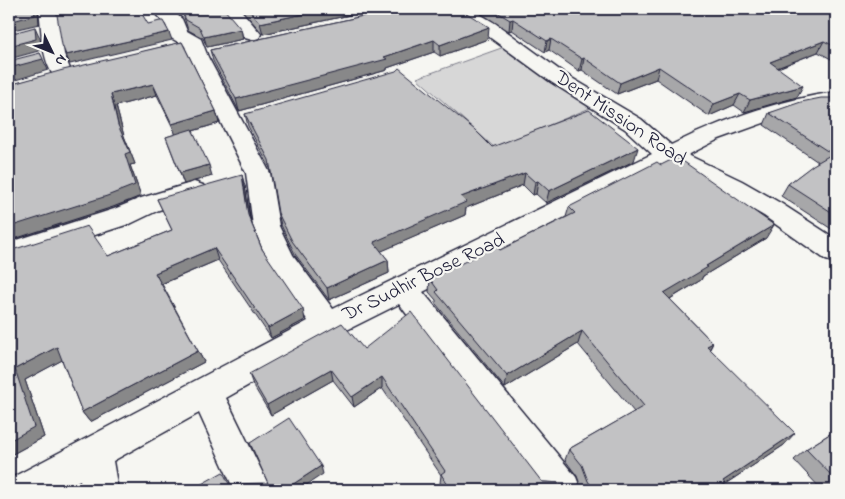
<svg xmlns="http://www.w3.org/2000/svg" width="845" height="499" font-family="'Indie Flower',sans-serif">
<rect width="100%" height="100%" fill="#f6f6f2"/>
<filter id="ink" filterUnits="userSpaceOnUse"><feTurbulence type="fractalNoise" baseFrequency=".02" numOctaves="2"/><feDisplacementMap in="SourceGraphic" scale="10" xChannelSelector="R" yChannelSelector="G"/><feConvolveMatrix kernelMatrix="1 2 1 2 8 2 1 2 1" color-interpolation-filters="sRGB"/></filter>
<g filter="url(#ink)">
<!-- green -->
<path fill="#d7d7d7" stroke="#7c7c89" d="M507,46L590,108L495,148L417,78Z"/>
<g fill="none" stroke-linecap="round" stroke-linejoin="round">
<!-- minor casing -->
<g stroke="#22223b" stroke-width="3">
<g id="minor">
<path d="M39,9H57L64,54L72,74L69,78L62,80L55,78C41,59 42,32 39,9Z"/>
<path d="M151,9H170L182,19L187,31L201,39L208,57L270,173L279,226L293,255L333,309L652,154L625,129L551,82L481,31L453,13L450,9H471L495,23L565,74L641,119L671,145C723,119 778,100 836,92V104L794,112L719,139L688,155L742,181L782,204L836,239V263L826,260L764,216L724,193L669,165L423,292L576,477L581,490H540L399,304L339,334L226,398L271,490H234L199,413L113,461L118,490H82L80,480L62,490H9L13,477L308,321L267,260L253,226L246,173L188,57L185,46L171,38L166,25Z"/>
<path d="M221,9H240L261,34L259,38L252,40L245,38Z"/>
<path d="M194,182L203,185L207,191L203,197L159,210L132,223L24,258L14,261L9,260V240L14,241L114,209L141,198Z"/>
</g>
</g>
<!-- minor -->
<use href="#minor" fill="#f6f6f2" fill-rule="evenodd"/>
</g>
<!-- wall -->
<g fill="#a7a7a9" stroke="#22223b">
<path d="M241,9H368L350,15L263,34Z"/>
<path d="M474,9H613L620,13L836,9V63L833,60L818,52L778,68L797,97L744,112L734,105L709,116L656,79L617,94L582,70L579,71L549,50L545,52L512,30L509,31Z"/>
<path d="M183,14L241,29L243,39L207,47L203,38L188,30Z"/>
<path d="M363,16L488,39L440,56L434,52L387,68V70L239,111L213,61L210,50Z"/>
<path d="M182,42L216,111L219,123L193,131L212,176L184,184L166,137L176,134L157,95L116,106L124,136L135,164L130,165L141,196L113,207L14,239H9V85Z"/>
<path d="M836,98V232L781,196L788,184L818,162L764,125L769,113Z"/>
<path d="M245,114L492,147L634,161L546,203L536,194L533,195L523,185L466,208L465,215L381,251L388,260L389,273L329,300L295,254L281,225L278,213L271,170L248,126Z"/>
<path d="M245,186L251,222L262,249L305,320L271,338L218,260L162,284L204,362L90,422L82,412L62,360L25,380L44,437L9,456V251L108,256L172,230L157,199Z"/>
<path d="M569,207L766,238L703,276L701,280L670,299L713,343L710,349L784,445L725,484L720,490H582L577,476L565,460L569,449L634,412L578,344L505,388L436,304V300L429,292L430,279L500,250L566,217Z"/>
<path d="M364,349L542,482L565,483L561,490H445L440,483L441,475L382,388L354,407L333,380L271,415L253,385L249,374Z"/>
<path d="M836,430V490H822L794,460L806,449Z"/>
</g>
<!-- shaded-wall -->
<g fill="#888889" stroke="#22223b">
<path d="M34,9H38L39,24L9,31V22Z"/>
<path d="M328,9H368L350,15L263,34L260,23Z"/>
<path d="M513,19L512,30L509,31L510,20Z"/>
<path d="M35,27L40,38L42,50L9,59V45Z"/>
<path d="M489,27L488,39L440,56V45Z"/>
<path d="M241,29L243,39L207,47L204,37Z"/>
<path d="M169,32L172,40L70,64L66,55Z"/>
<path d="M551,39L549,50L545,52L547,41Z"/>
<path d="M434,40V52L387,68V70L239,111L236,99L384,57Z"/>
<path d="M824,41L818,52L764,73L770,62Z"/>
<path d="M40,53L48,70L9,82V68Z"/>
<path d="M584,58L582,70L579,71L582,59Z"/>
<path d="M659,67L656,79L617,94L620,83Z"/>
<path d="M153,84L157,95L116,106L124,136L135,164L130,165L141,196L113,207L14,239L9,232V227L125,154L111,94Z"/>
<path d="M803,86L797,97L744,112L750,100Z"/>
<path d="M740,94L734,105L709,116L714,104Z"/>
<path d="M216,111L219,123L176,136L172,124Z"/>
<path d="M638,148L634,161L546,203L549,191Z"/>
<path d="M209,165L212,176L184,184L180,173Z"/>
<path d="M525,173L523,185L466,208L465,215L375,254L374,242L461,197Z"/>
<path d="M242,175L245,186L251,227L248,215Z"/>
<path d="M538,181L536,194L533,195L535,182Z"/>
<path d="M774,225L766,238L703,276L701,280L658,306L664,293L706,266Z"/>
<path d="M214,248L218,260L161,284L155,273Z"/>
<path d="M388,260L389,273L329,300L327,288Z"/>
<path d="M303,309L305,320L271,338L268,328Z"/>
<path d="M582,331L578,344L505,388L507,376Z"/>
<path d="M713,343L706,355L707,346Z"/>
<path d="M57,347L66,358L25,380L44,437L9,456V441L15,369Z"/>
<path d="M198,351L204,362L90,422L82,412Z"/>
<path d="M331,369L333,380L271,415L267,405Z"/>
<path d="M382,377V388L354,407L352,397Z"/>
<path d="M795,433L784,445L716,490L723,481Z"/>
<path d="M321,466L323,474L299,490H284Z"/>
<path d="M565,483L561,490H553Z"/>
<path d="M725,484L720,490H716Z"/>
</g>
<!-- building -->
<g fill="#c2c2c4" stroke="#22223b">
<path d="M9,9H34L35,15L9,22Z"/>
<path d="M56,9H139L148,24L160,21H163L169,32L66,55L62,45Z"/>
<path d="M202,9H224L241,29L204,37L200,28L186,20L183,14Z"/>
<path d="M248,9H328L260,23Z"/>
<path d="M381,9H460L489,27L440,45L434,40L384,57L387,59L236,99L210,50L363,16Z"/>
<path d="M492,9H613L620,13L634,9H836V47L824,41L770,62L803,86L750,100L740,94L714,104L659,67L620,83L584,58L582,59L551,39L547,41L513,19L510,20Z"/>
<path d="M35,27L36,39L9,46V34Z"/>
<path d="M182,42L216,111L172,124L153,84L111,94L118,125L130,152L125,154L135,185L107,196L9,227V85L63,70Z"/>
<path d="M40,53L43,59L9,68V61Z"/>
<path d="M399,68L475,130L492,147L589,110L638,148L549,191L538,181L535,182L525,173L461,197L466,202L374,242L388,260L327,288L292,241L278,213L269,160L245,114L396,71Z"/>
<path d="M821,98H836V215L788,184L813,165L832,154L769,113L801,102Z"/>
<path d="M192,129L209,165L180,173L166,137Z"/>
<path d="M677,157L774,225L706,266L708,267L664,293L713,343L707,346L795,433L723,481L725,484L716,490H594L588,481L582,465L569,449L644,406L582,331L507,376L436,292L438,290L430,279L496,246L500,250L575,213L569,207L657,162L661,165Z"/>
<path d="M242,175L248,215L262,249L303,309L268,328L214,248L155,273L198,351L82,412L57,347L15,369L34,427L9,441V251L87,226L108,256L172,230L157,199Z"/>
<path d="M411,312L542,482L565,483L553,490H451L441,474L445,471L382,377L352,397L331,369L267,405L249,374L342,323L364,349Z"/>
<path d="M289,418L321,466L284,490H191L223,472L229,484L268,483L250,443Z"/>
<path d="M836,430V480L806,449Z"/>
</g>
</g>
<g text-anchor="middle" dominant-baseline="central" stroke-width="4.5" stroke-linejoin="round" paint-order="stroke">
<!-- street labels -->
<g font-size="20" fill="#22223b" stroke="#f6f6f2">
<text transform="translate(620 119) rotate(34)">Dent Mission Road</text>
<text transform="translate(424 278) rotate(-26)">Dr Sudhir Bose Road</text>
</g>
</g>
<!-- margin -->
<rect width="845" height="499" fill="none" stroke="#f6f6f2" stroke-width="30"/>
<rect x="15" y="15" width="815" height="469" fill="none" stroke="#22223b" stroke-width="2" filter="url(#ink)"/>
<!-- north arrow -->
<g transform="translate(52 52) rotate(133)" stroke="#f6f6f2" stroke-width="4" paint-order="stroke">
<path d="M0-4L9 19L0 12L-9 19Z" fill="#22223b"/>
<text y="-8" font-size="14" font-weight="bold" text-anchor="middle" fill="#22223b">N</text>
</g>
</svg>
